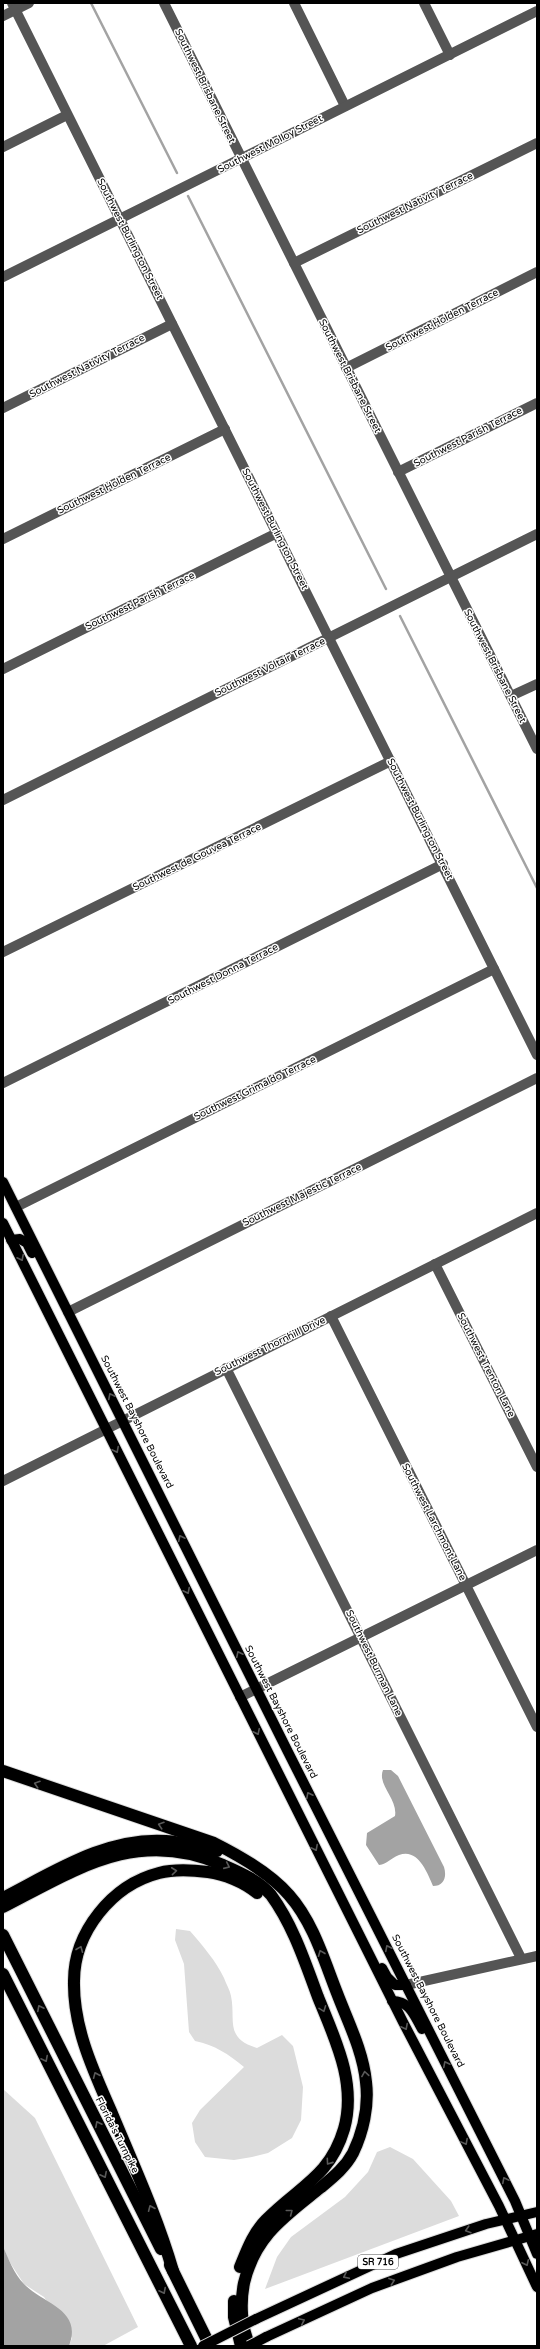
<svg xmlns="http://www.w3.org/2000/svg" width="540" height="2349" font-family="'Varela Round',sans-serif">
<rect width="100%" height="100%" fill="#fff"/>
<!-- green -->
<g fill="#dcdcdc">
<path d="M176,1929L190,1931C202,1945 216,1961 224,1978C226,1984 230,1990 231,1996C236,2020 224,2038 257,2048L282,2035L293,2046L303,2087L301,2120L292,2138L268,2153L252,2157L234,2160L205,2157L195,2142L192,2123L200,2110L244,2067C228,2054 215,2045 195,2041L189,2032L184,1964L175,1940Z"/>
<path d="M3,2089L35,2118L138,2327L103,2346H69L72,2338L44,2297L24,2284L9,2261L3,2246Z"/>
<path d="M390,2147L413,2159L451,2201L459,2216L265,2289L277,2257L291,2237L345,2197L368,2172L377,2152Z"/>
</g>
<!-- water -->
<g fill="#a3a3a3">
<path d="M383,1770H391L398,1776L444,1867C447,1877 444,1886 433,1886C427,1872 418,1848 399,1855C391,1858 387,1864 379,1865L366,1845L367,1833L395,1816C398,1799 377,1785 383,1770Z"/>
<path d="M3,2246C8,2258 14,2274 24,2284C43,2304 83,2309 69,2346H3Z"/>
</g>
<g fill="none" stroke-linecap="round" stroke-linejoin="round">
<!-- stream -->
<g stroke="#a3a3a3" stroke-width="2.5">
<path d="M91,3L177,173"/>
<path d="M188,196L386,589"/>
<path d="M400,616L537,888"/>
</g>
<!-- major casing -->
<g stroke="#dbdbdb" stroke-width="12">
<g id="major">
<path d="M3,1182L288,1752L515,2201L537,2254"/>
<path d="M3,1223L403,2022L499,2206L537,2287"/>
<path d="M11,1240L20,1239L27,1243L32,1253"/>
<path d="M382,1968L387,1977L395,1985H406"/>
<path d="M392,2001C410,2001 414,2015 422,2029"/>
<path d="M256,2319L396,2254L486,2224L537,2212"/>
<path d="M266,2337L372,2288L457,2257L537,2234"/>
</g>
</g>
<!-- highway casing -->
<g stroke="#dbdbdb" stroke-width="14">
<g id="highway">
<path d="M3,1771L214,1843C240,1856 270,1873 289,1895C313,1922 324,1960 337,1993C348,2022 363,2051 366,2082C369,2106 363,2132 353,2153C345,2168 332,2178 320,2188C284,2217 255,2236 244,2283C240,2303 241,2328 250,2346"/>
<path d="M3,1898C54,1872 106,1837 166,1841C183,1842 199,1848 217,1851"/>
<path d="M3,1907C77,1869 138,1827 223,1865C239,1872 260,1881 271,1895C293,1925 305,1962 318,1997C335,2039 357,2083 344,2129C330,2177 298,2187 266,2220C253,2233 247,2250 240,2267"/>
<path d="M3,1935L161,2249"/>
<path d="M3,1974L191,2346"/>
<path d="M170,2265L210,2346"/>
<path d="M173,2271C157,2216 133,2164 111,2111C93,2070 73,2027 74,1981C74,1932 112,1885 159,1873C174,1869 192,1870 208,1872C224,1874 244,1882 257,1893"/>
<path d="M234,2301V2317L241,2346"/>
</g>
</g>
<!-- minor -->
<g stroke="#555" stroke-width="10">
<path d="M12,3L537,1055"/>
<path d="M164,3L537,749"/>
<path d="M294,3L345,106"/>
<path d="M424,3L450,55"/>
<path d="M3,16L29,3"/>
<path d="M3,147L67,115"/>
<path d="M294,263L537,143"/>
<path d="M3,277L537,11"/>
<path d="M346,368L537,272"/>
<path d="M3,408L172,324"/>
<path d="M398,472L537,403"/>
<path d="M3,539L225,429"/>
<path d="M3,669L277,533"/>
<path d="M511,696L537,684"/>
<path d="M3,800L537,534"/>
<path d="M3,952L391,761"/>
<path d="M3,1083L443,864"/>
<path d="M16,1207L494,969"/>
<path d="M435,1264L537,1467"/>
<path d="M68,1312L537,1078"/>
<path d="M331,1316L537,1727"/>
<path d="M226,1368L521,1958"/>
<path d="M3,1481L537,1213"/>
<path d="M240,1697L537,1550"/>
<path d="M406,1985L537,1956"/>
</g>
<!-- major -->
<use href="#major" stroke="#000" stroke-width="10"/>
<!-- highway -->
<use href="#highway" stroke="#000" stroke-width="12"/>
<!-- major-bridge casing -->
<g stroke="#dbdbdb" stroke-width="12" stroke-linecap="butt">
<g id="major-bridge">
<path d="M203,2346L256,2319"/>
<path d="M249,2346L266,2337"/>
</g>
</g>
<!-- major-bridge -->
<use href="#major-bridge" stroke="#000" stroke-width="10"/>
</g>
<!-- one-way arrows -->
<defs><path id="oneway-chevron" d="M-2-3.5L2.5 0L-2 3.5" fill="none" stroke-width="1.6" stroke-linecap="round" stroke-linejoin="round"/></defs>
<g stroke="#595959">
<use href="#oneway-chevron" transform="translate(21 1258) rotate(63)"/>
<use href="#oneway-chevron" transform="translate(111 1396) rotate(-117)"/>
<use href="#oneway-chevron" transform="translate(116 1450) rotate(63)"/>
<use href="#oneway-chevron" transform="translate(181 1538) rotate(-116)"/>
<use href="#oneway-chevron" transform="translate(187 1591) rotate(63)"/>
<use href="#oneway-chevron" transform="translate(239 1654) rotate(-116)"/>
<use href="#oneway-chevron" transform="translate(257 1732) rotate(64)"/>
<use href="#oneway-chevron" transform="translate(37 1784) rotate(-162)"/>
<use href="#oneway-chevron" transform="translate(309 1795) rotate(-117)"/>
<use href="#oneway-chevron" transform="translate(161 1825) rotate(-162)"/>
<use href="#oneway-chevron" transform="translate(315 1848) rotate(63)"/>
<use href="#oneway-chevron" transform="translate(227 1866) rotate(24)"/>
<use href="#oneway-chevron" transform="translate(174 1871) rotate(-6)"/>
<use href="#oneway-chevron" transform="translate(388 1948) rotate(-117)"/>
<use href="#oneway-chevron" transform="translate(80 1949) rotate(-68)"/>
<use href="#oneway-chevron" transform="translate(321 1953) rotate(-112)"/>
<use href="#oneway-chevron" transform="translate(40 2008) rotate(-117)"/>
<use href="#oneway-chevron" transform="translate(323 2009) rotate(69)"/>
<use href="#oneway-chevron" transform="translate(405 2027) rotate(63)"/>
<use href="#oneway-chevron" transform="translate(45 2059) rotate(63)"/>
<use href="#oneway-chevron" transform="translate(446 2064) rotate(-117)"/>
<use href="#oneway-chevron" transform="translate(365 2074) rotate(-99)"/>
<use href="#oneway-chevron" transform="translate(96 2075) rotate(-113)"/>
<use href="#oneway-chevron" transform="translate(98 2124) rotate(-117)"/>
<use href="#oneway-chevron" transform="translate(465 2142) rotate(62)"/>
<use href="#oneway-chevron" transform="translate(329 2162) rotate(125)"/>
<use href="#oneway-chevron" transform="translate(104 2175) rotate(63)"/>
<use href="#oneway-chevron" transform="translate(505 2180) rotate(-117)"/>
<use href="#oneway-chevron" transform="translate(151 2208) rotate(-113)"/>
<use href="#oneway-chevron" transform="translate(290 2212) rotate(-38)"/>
<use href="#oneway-chevron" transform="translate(468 2230) rotate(162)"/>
<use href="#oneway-chevron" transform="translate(526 2263) rotate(65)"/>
<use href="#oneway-chevron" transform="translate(346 2276) rotate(154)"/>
<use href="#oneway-chevron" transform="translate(392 2281) rotate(-20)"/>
<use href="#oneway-chevron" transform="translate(163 2291) rotate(63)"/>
<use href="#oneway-chevron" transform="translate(302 2321) rotate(-25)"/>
</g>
<g text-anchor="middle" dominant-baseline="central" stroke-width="3" stroke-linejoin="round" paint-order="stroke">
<!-- shield labels -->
<rect fill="#fff" stroke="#4c4c4c" stroke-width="1" x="358" y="2255" width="40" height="14" rx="3"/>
<g font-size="9" font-weight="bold" fill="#000">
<text x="378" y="2262">SR 716</text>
</g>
<!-- street labels -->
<g font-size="10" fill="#000" stroke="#fff">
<text transform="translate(205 86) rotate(64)">Southwest Brisbane Street</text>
<text transform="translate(270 144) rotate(-27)">Southwest Molloy Street</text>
<text transform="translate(415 203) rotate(-26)">Southwest Nativity Terrace</text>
<text transform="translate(130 239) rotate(63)">Southwest Burlington Street</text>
<text transform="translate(442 320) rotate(-27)">Southwest Holden Terrace</text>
<text transform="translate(87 366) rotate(-27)">Southwest Nativity Terrace</text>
<text transform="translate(350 376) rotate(63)">Southwest Brisbane Street</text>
<text transform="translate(468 437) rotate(-27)">Southwest Parish Terrace</text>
<text transform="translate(114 484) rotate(-26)">Southwest Holden Terrace</text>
<text transform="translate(275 529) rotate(63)">Southwest Burlington Street</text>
<text transform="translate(140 601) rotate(-26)">Southwest Parish Terrace</text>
<text transform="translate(495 666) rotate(63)">Southwest Brisbane Street</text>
<text transform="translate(270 667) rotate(-26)">Southwest Voltair Terrace</text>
<text transform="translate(420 819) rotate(63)">Southwest Burlington Street</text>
<text transform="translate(197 857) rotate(-26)">Southwest de Gouvea Terrace</text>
<text transform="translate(223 974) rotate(-27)">Southwest Donna Terrace</text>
<text transform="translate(255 1088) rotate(-26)">Southwest Grimaldo Terrace</text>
<text transform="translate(302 1195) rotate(-26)">Southwest Majestic Terrace</text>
<text transform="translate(270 1346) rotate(-26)">Southwest Thornhill Drive</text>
<text transform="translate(486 1365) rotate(63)">Southwest Trenton Lane</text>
<text transform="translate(137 1422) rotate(63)">Southwest Bayshore Boulevard</text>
<text transform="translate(434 1522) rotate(63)">Southwest Larchmont Lane</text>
<text transform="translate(374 1663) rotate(64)">Southwest Burman Lane</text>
<text transform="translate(281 1712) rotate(63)">Southwest Bayshore Boulevard</text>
<text transform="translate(428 2001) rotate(63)">Southwest Bayshore Boulevard</text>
<text transform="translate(117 2135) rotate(63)">Florida's Turnpike</text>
</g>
</g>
<!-- border -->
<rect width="540" height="2349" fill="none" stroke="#000000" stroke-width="8"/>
</svg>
